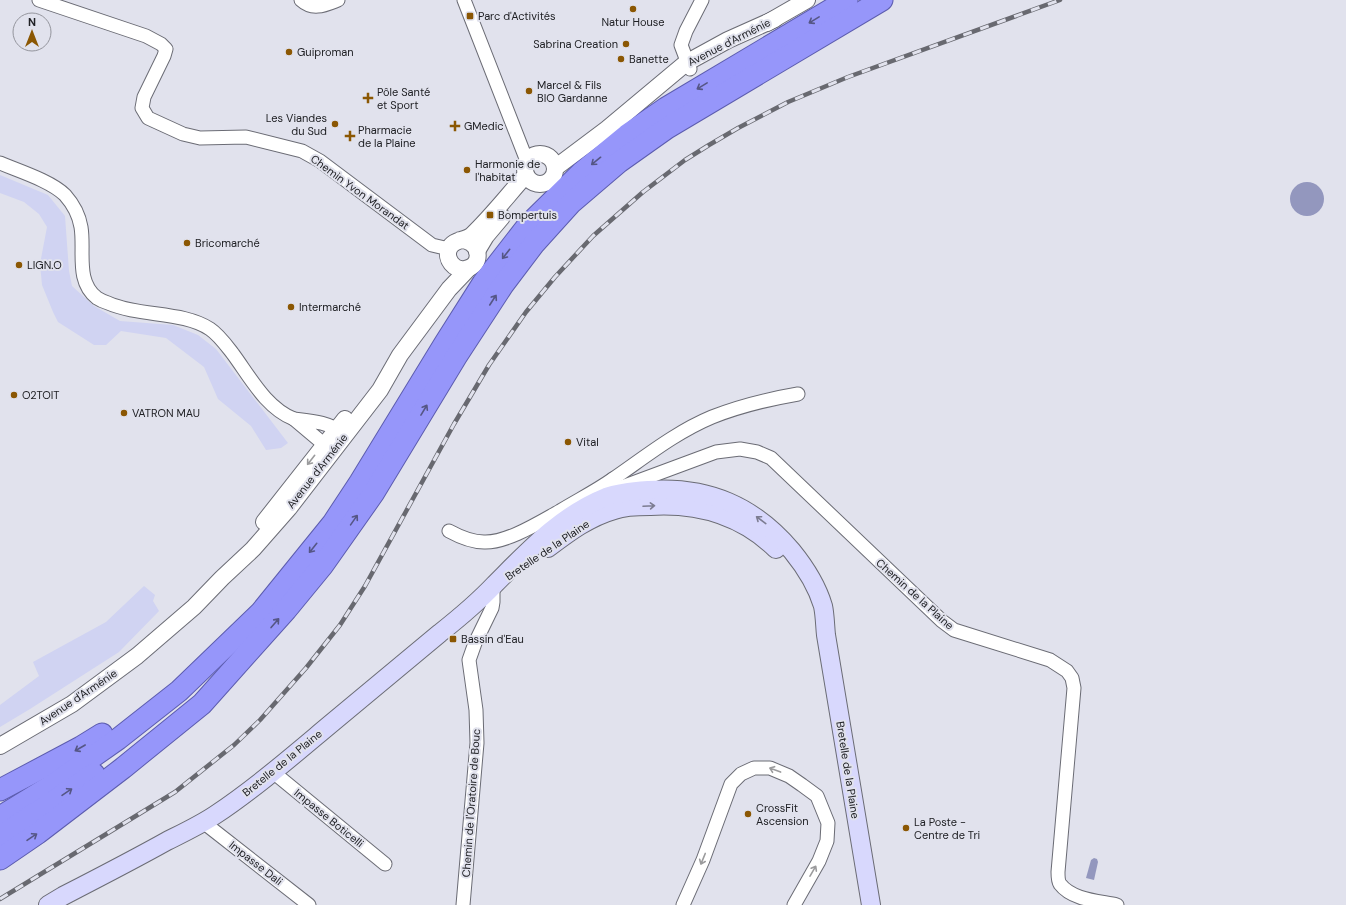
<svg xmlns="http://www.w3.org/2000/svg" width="1346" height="905" font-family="'DM Sans',sans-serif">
<rect width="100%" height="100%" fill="#e1e2ed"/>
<!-- green -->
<g fill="#d0d3f2">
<path d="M0,175L48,195L65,216L69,271L72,286L94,306L120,321L173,325L198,335L216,349L288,443L281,448L266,450L251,426L218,399L204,367L166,338L121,331L106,345H94L58,322L53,312L42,285L40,264L47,227L39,214L24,202L0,193Z"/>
<path d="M144,586L155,595L153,601L159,611L119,652L30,709L0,727V705L39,676L33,662L106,622Z"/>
</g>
<!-- water -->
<g fill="#9397be">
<circle cx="1307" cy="199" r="17"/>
<path d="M1094,858L1097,859L1098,862L1094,880L1086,878L1091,860Z"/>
</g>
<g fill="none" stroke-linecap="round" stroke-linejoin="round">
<!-- minor casing -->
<g stroke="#6b6c75" stroke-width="15">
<g id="minor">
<path d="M39,0L146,36L161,44L166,49L164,56L144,97L142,108L148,118L183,134L200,138L246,137L302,151L320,161L432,245L449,249"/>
<path d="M301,0C313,11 325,5 338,0"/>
<path d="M464,0L525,156"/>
<path d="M690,69L681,45L686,31L702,0"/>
<path d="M0,163C19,171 51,181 65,195C73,204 79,215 81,227C85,251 75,281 97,298C100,300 105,302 108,303C140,317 183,311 210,329C219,335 226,345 233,354C250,377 266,408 294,419"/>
<path d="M332,451L294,419C312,421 329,422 344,434"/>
<path d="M619,488L716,452L740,449L757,452L771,458L942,621L954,630L1050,660L1067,671L1072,678L1074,688L1058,872C1058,876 1058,881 1060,884C1072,900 1099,901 1117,905"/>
<path d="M617,489L613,479C645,457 676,432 712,417C740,406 769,399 798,394"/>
<path d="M449,531C460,537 471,542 484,542C507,543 540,522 560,511C578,500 596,491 613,479"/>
<path d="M273,772L385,864"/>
<path d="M203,822L309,905"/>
<path d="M463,905L477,743L476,710L469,660L475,643L492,608L493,602V586"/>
<path d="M683,905L703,860L731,784L741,774L754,768H770L789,776L802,785L817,796L828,823L827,841L819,861L794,905"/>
</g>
</g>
<!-- tertiary casing -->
<g stroke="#6b6c75" stroke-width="18">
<g id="tertiary">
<path d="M767,23L807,0"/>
<circle cx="540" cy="169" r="15"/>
<path d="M555,168L607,129L686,63L728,40L775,19"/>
<path d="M460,240C481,240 484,266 465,269C454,271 445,259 449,249C453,239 465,241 472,235C491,217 508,195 526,175"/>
<path d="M477,251L486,236L502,217"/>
<path d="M264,522L345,419"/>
<path d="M0,746L72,704L137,656L194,607L222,578L253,549L289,508L380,390L400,355L449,289L469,268"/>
</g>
</g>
<!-- secondary casing -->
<g stroke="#6b6c75" stroke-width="20">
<g id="secondary">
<path d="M548,548C568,533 589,517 614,510C625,506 638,506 650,506C697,503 741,515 776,549"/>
<path d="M48,905L63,896C98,878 133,860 167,841C183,833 200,825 215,815C254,789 290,758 327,727C364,696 402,665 440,633C459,618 478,602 495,584C528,551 561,515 606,497C620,492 635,491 649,490C708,486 754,506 792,551C805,567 817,586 823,606C825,615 825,626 826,635L871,905"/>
</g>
</g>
<!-- trunk casing -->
<g stroke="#5c5cae" stroke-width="23">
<g id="trunk">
<path d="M0,790L81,747L102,734"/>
<path d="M0,817L54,784L118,739L179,691L261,612L333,523L360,482L445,343L483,283L528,225L582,172L627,135L666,108L847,0"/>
<path d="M0,837L94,774"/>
<path d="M0,859L38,833L123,768L202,704L286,610L323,565L373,494L456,357L503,285L534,244L571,203L619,162L667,128L882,0"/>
</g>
</g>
<!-- minor -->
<use href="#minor" stroke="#fff" stroke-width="13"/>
<!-- tertiary -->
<use href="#tertiary" stroke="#fff" stroke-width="16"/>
<!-- secondary -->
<use href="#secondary" stroke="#d8d8fd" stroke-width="18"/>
<!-- trunk -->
<use href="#trunk" stroke="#9696fa" stroke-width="21"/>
<!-- rail casing -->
<g stroke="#686970" stroke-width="4.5">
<path id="rail" d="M0,899L175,792L234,745L260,720L306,668L340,625L365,586L454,424L489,365L526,312L555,277L593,236L643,192L685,160L709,145L738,128L788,102L848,77L1060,0"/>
</g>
<!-- rail -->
<use href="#rail" stroke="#e1e2ed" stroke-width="3" stroke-dasharray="9" stroke-linecap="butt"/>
</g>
<!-- one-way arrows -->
<defs><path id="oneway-shaft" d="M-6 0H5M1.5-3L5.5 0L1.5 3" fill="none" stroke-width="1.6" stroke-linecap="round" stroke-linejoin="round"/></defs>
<g stroke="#555685">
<use href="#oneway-shaft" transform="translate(814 20) rotate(149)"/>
<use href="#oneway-shaft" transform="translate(702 86) rotate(149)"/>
<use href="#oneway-shaft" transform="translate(596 161) rotate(141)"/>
<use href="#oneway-shaft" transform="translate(506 254) rotate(128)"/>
<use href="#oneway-shaft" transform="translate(493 300) rotate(-57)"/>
<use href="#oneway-shaft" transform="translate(424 410) rotate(-59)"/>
<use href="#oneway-shaft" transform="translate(354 520) rotate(-55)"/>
<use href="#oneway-shaft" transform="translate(313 548) rotate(129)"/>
<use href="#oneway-shaft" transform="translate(275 623) rotate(-49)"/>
<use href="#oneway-shaft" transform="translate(80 748) rotate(150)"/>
<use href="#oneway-shaft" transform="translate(67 792) rotate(-34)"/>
<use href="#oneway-shaft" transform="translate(32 837) rotate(-34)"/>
</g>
<g stroke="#9b9b9d">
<use href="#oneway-shaft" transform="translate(311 460) rotate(128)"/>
<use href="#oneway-shaft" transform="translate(775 770) rotate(-160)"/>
<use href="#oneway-shaft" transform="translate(703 859) rotate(112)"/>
<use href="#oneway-shaft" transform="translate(813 871) rotate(-60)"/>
</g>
<g stroke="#7c7c91">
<use href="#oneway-shaft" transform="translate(649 506) rotate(-3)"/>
<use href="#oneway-shaft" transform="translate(761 520) rotate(-143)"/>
</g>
<!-- markers -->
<g fill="#8b5703" stroke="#e1e2ed" stroke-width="1.5">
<circle cx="633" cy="9" r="4"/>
<rect x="466" y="12" width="8" height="8" rx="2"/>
<circle cx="626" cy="44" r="4"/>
<circle cx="289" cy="52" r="4"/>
<circle cx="621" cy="59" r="4"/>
<circle cx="529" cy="91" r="4"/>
<path d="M366 92h4v4h4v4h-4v4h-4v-4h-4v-4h4z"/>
<circle cx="335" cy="124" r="4"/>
<path d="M453 120h4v4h4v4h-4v4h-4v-4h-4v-4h4z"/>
<path d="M348 130h4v4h4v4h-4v4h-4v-4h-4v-4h4z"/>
<circle cx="467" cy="170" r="4"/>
<rect x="486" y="211" width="8" height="8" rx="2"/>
<circle cx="187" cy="243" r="4"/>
<circle cx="19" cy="265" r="4"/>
<circle cx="291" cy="307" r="4"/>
<circle cx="14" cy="395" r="4"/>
<circle cx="124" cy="413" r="4"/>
<circle cx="568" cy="442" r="4"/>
<rect x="449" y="635" width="8" height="8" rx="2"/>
<circle cx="748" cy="814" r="4"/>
<circle cx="906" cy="828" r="4"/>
</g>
<g text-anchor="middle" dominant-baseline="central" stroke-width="4" stroke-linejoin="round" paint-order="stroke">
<!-- poi labels -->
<g font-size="11" fill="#202125" stroke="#e1e2ed" text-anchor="start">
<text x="478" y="16">Parc d'Activités</text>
<text x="633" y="22" text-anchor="middle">Natur House</text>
<text x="618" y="44" text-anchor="end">Sabrina Creation</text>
<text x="297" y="52">Guiproman</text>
<text x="629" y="59">Banette</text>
<text x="537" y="85">Marcel &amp; Fils<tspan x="537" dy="13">BIO Gardanne</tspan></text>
<text x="377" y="92">Pôle Santé<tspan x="377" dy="13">et Sport</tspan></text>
<text x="327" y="118" text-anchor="end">Les Viandes<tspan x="327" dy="13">du Sud</tspan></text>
<text x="464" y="126">GMedic</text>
<text x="358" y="130">Pharmacie<tspan x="358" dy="13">de la Plaine</tspan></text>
<text x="475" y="164">Harmonie de<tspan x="475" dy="13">l'habitat</tspan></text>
<text x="498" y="215">Bompertuis</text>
<text x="195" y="243">Bricomarché</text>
<text x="27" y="265">LIGN.O</text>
<text x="299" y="307">Intermarché</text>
<text x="22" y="395">O2TOIT</text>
<text x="132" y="413">VATRON MAU</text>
<text x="576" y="442">Vital</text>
<text x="461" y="639">Bassin d'Eau</text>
<text x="756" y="808">CrossFit<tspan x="756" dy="13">Ascension</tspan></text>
<text x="914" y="822">La Poste -<tspan x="914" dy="13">Centre de Tri</tspan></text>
</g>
<!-- street labels -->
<g font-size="11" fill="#202125" stroke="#e1e2ed">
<text transform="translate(729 42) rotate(-27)">Avenue d'Arménie</text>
<text transform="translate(360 192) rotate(36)">Chemin Yvon Morandat</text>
<text transform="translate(317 471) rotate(-52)">Avenue d'Arménie</text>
<text transform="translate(547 550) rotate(-34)">Bretelle de la Plaine</text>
<text transform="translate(915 594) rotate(42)">Chemin de la Plaine</text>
<text transform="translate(78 697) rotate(-34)">Avenue d'Arménie</text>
<text transform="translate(282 763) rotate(-39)">Bretelle de la Plaine</text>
<text transform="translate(848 770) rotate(81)">Bretelle de la Plaine</text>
<text transform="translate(471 803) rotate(-86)">Chemin de l'Oratoire de Bouc</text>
<text transform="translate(329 818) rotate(39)">Impasse Boticelli</text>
<text transform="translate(256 863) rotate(38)">Impasse Dali</text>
</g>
</g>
<!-- north arrow -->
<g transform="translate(32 32)"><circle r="19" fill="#e1e2ed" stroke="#94959d"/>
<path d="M0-3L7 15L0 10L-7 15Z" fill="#8b5703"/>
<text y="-6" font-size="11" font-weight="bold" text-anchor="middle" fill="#202125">N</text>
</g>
</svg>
